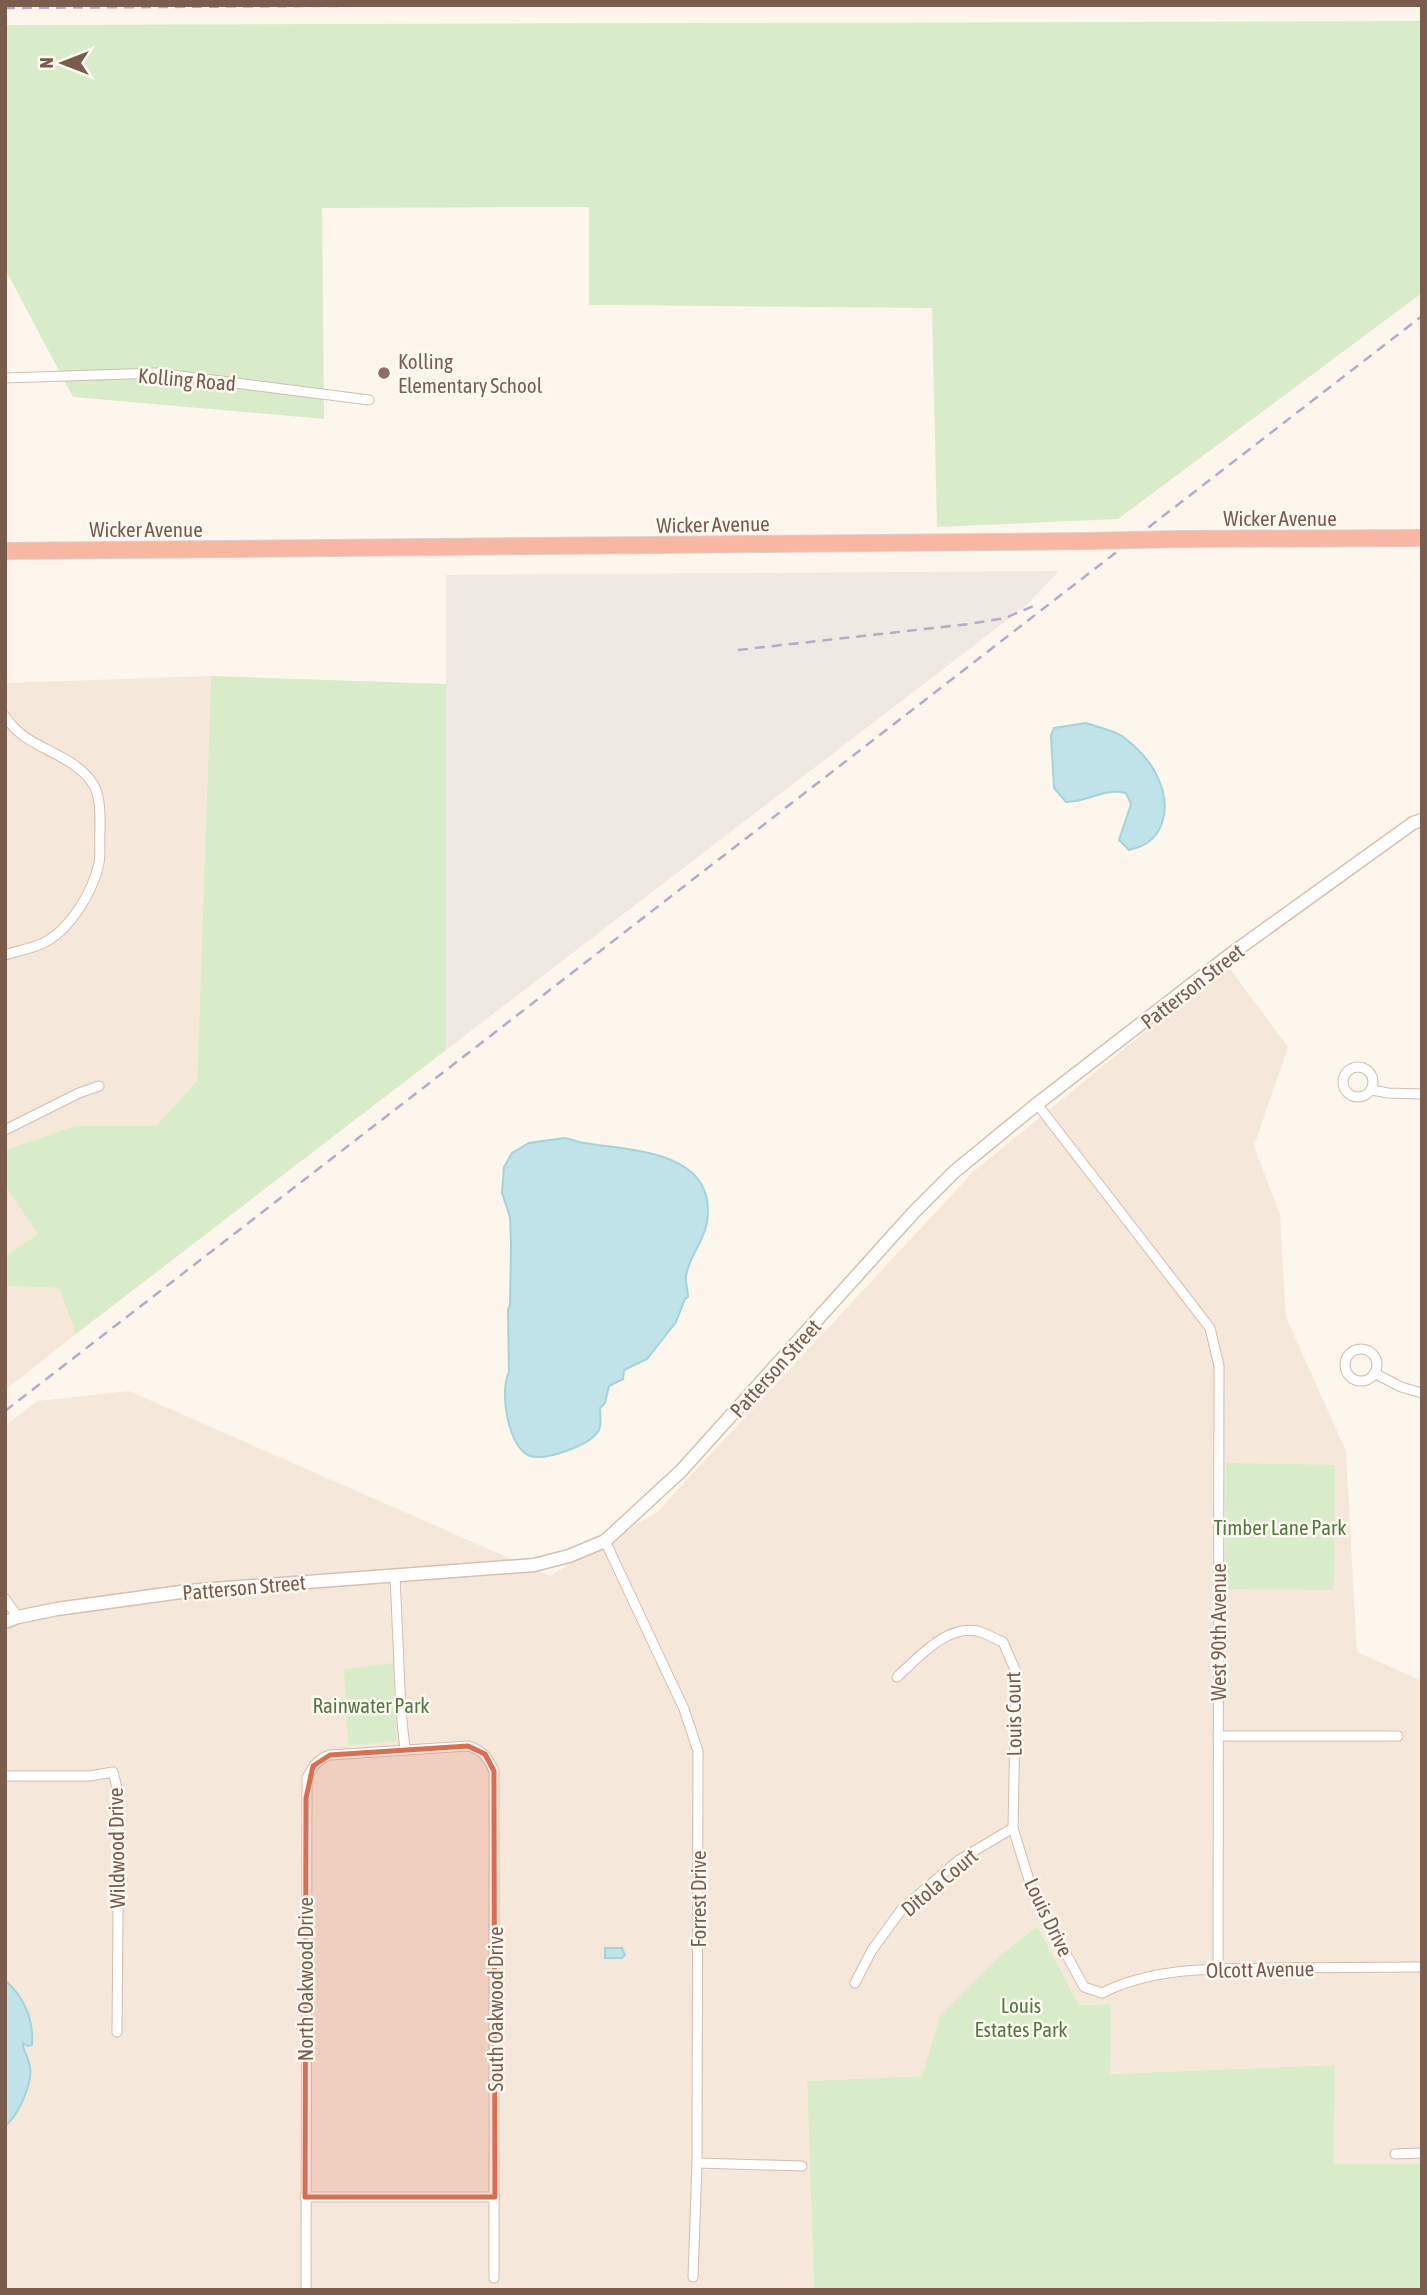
<svg xmlns="http://www.w3.org/2000/svg" width="1427" height="2295" font-family="'Asap Condensed',sans-serif">
<rect width="100%" height="100%" fill="#fdf6ec"/>
<!-- residential -->
<g fill="#f5e8da">
<path d="M211,676L197,1081L156,1126H74L5,1150V683Z"/>
<path d="M1227,965L1288,1047L1254,1146L1280,1215L1286,1317L1346,1451L1357,1652L1422,1681V2164H1333L1334,2065L1110,2074V2004L1079,2005L1037,1926L996,1959L941,2016L922,2076L807,2081L814,2290H5V1426L37,1401L129,1391L550,1576L656,1513L973,1172Z"/>
<path d="M5,1186L38,1234L5,1256Z"/>
<path d="M5,1286L59,1288L76,1334L5,1390Z"/>
</g>
<!-- industrial -->
<path fill="#efe9e4" d="M1059,571L1028,604L446,1050V575Z"/>
<!-- green -->
<g fill="#d8ecc9">
<path d="M1422,21V293L1118,519L937,527L932,308L589,305V207L322,208L324,419L73,397L5,269V25Z"/>
<path d="M211,676L446,684V1050L76,1334L59,1288L5,1286V1256L38,1234L5,1186V1150L74,1126H156L197,1081Z"/>
<path d="M1226,1463L1335,1465L1334,1590L1225,1589Z"/>
<path d="M393,1663L397,1741L348,1745L344,1669Z"/>
<path d="M1037,1926L1079,2005L1111,2004L1110,2074L1335,2065L1333,2164H1422V2290H814L807,2081L922,2076L940,2016L996,1959Z"/>
</g>
<!-- water -->
<g fill="#bfe3e8" stroke="#a5d3da" stroke-width="2">
<path d="M1086,723C1097,727 1112,730 1122,736C1134,745 1148,759 1155,772C1172,803 1168,842 1129,850L1119,840L1131,804L1126,793C1101,788 1092,801 1066,802L1054,788L1051,736L1054,728Z"/>
<path d="M564,1138C571,1139 578,1142 584,1143C631,1151 718,1150 707,1222C704,1242 689,1256 686,1276C685,1282 688,1290 688,1297L685,1299L676,1322L647,1359L624,1370L623,1379L609,1386L605,1403L600,1408C600,1415 602,1423 599,1430C591,1445 546,1461 530,1456C508,1448 499,1391 509,1372L508,1309L510,1306L511,1242L510,1217L502,1193L504,1167L512,1153L529,1143Z"/>
<path d="M605,1948H622L625,1955L622,1958H605Z"/>
<path d="M5,1980C24,1997 34,2020 32,2045L27,2046L23,2043V2046C25,2053 29,2060 30,2067C33,2083 18,2116 5,2126Z"/>
</g>
<g fill="none" stroke-linecap="round" stroke-linejoin="round">
<!-- street casing -->
<g stroke="#d1beb0" stroke-width="11">
<g id="street">
<path d="M5,378L157,373L369,400"/>
<path d="M5,716C25,750 72,751 93,784C101,797 100,816 100,831C99,841 101,853 99,863C93,892 69,932 41,944C30,949 17,951 5,955"/>
<circle cx="1358" cy="1082" r="15"/>
<path d="M1372,1090L1388,1093L1422,1094"/>
<path d="M1037,1104L1210,1328L1219,1366L1218,1969"/>
<path d="M5,1130L79,1093L99,1086"/>
<circle cx="1361" cy="1365" r="16"/>
<path d="M1374,1373L1401,1387L1422,1393"/>
<path d="M605,1541L684,1709L698,1751L697,2163L693,2277"/>
<path d="M395,1575L401,1711L405,1750"/>
<path d="M5,1599L18,1617"/>
<path d="M897,1677C918,1658 946,1625 977,1631C986,1633 995,1639 1003,1642L1016,1672L1013,1828L1033,1893L1084,1987L1102,1993C1156,1966 1217,1969 1276,1968C1325,1968 1373,1967 1422,1967"/>
<path d="M1218,1736H1398"/>
<path d="M5,1776H90L113,1772L119,1796L117,2032"/>
<path d="M855,1983L872,1950L902,1909L959,1860L1013,1828"/>
<path d="M1395,2154L1422,2153"/>
<path d="M697,2163L802,2166"/>
<path d="M305,2197H495"/>
<path d="M306,2290L307,1778C313,1766 318,1759 330,1755L468,1746C483,1750 488,1758 494,1771V2278"/>
</g>
</g>
<!-- secondary casing -->
<g stroke="#d6c0b0" stroke-width="15">
<path id="secondary" d="M5,1622L18,1617L57,1609L188,1591L534,1565L569,1556L605,1541L681,1471L914,1212L954,1172L1037,1104L1231,954L1413,823L1422,820"/>
</g>
<!-- highway casing -->
<g stroke="#dad1cd" stroke-width="18">
<g id="highway">
<path d="M1181,539L1422,538"/>
<path d="M5,551L1088,541"/>
</g>
</g>
<!-- street -->
<use href="#street" stroke="#fff" stroke-width="9"/>
<!-- secondary -->
<use href="#secondary" stroke="#fff" stroke-width="12"/>
<!-- highway -->
<use href="#highway" stroke="#f7b7a3" stroke-width="16"/>
<!-- rail -->
<g stroke="#b9a8c9" stroke-width="2.5" stroke-dasharray="10 7" stroke-linecap="butt">
<path d="M5,8L479,5"/>
<path d="M738,650L969,624L1005,618L1036,605"/>
<path d="M5,1411L1422,316"/>
</g>
<!-- highway-bridge casing -->
<g stroke="#dad1cd" stroke-width="18" stroke-linecap="butt">
<path id="highway-bridge" d="M1088,541L1181,539"/>
</g>
<!-- highway-bridge -->
<use href="#highway-bridge" stroke="#f7b7a3" stroke-width="16"/>
</g>
<!-- marked area -->
<path fill="#dc6d51" fill-opacity="0.2" stroke="#dc6d51" stroke-width="5" stroke-linejoin="round" d="M468,1746L485,1754L494,1771L495,2197H305L306,1798L313,1766L330,1755Z"/>
<!-- markers -->
<circle fill="#8d6e63" stroke="#fffaf3" stroke-width="2.5" cx="384" cy="373" r="7"/>
<g text-anchor="middle" dominant-baseline="central" stroke-width="5" stroke-linejoin="round" paint-order="stroke">
<!-- education labels -->
<g font-size="21" fill="#785e54" stroke="#fffaf3" text-anchor="start">
<text x="398" y="361">Kolling<tspan x="398" dy="24">Elementary School</tspan></text>
</g>
<!-- street labels -->
<g font-size="21" fill="#7a5c4d" stroke="#fffaf3">
<text transform="translate(187 379) rotate(5)">Kolling Road</text>
<text x="1280" y="518">Wicker Avenue</text>
<text transform="translate(713 524) rotate(-1)">Wicker Avenue</text>
<text x="146" y="529">Wicker Avenue</text>
<text transform="translate(1192 986) rotate(-38)">Patterson Street</text>
<text transform="translate(775 1368) rotate(-48)">Patterson Street</text>
<text transform="translate(244 1587) rotate(-5)">Patterson Street</text>
<text transform="translate(1218 1632) rotate(-90)">West 90th Avenue</text>
<text transform="translate(1013 1714) rotate(-91)">Louis Court</text>
<text transform="translate(116 1848) rotate(-91)">Wildwood Drive</text>
<text transform="translate(939 1882) rotate(-40)">Ditola Court</text>
<text transform="translate(698 1899) rotate(-90)">Forrest Drive</text>
<text transform="translate(1049 1917) rotate(64)">Louis Drive</text>
<text transform="translate(1260 1969) rotate(-1)">Olcott Avenue</text>
<text transform="translate(305 1979) rotate(-90)">North Oakwood Drive</text>
<text transform="translate(495 2009) rotate(-90)">South Oakwood Drive</text>
</g>
<!-- park labels -->
<g font-size="21" fill="#537a41" stroke="#fffaf3">
<text x="1280" y="1527">Timber Lane Park</text>
<text x="371" y="1705">Rainwater Park</text>
<text x="1021" y="2005">Louis<tspan x="1021" dy="24">Estates Park</tspan></text>
</g>
</g>
<!-- border -->
<rect width="1427" height="2295" fill="none" stroke="#7a5c4d" stroke-width="14"/>
<!-- north arrow -->
<g transform="translate(63 63) rotate(270)" stroke="#fffaf3" stroke-width="5" paint-order="stroke">
<path d="M0-5L12 26L0 18L-12 26Z" fill="#7a5c4d"/>
<text y="-10" font-size="19" font-weight="bold" text-anchor="middle" fill="#7a5c4d">N</text>
</g>
</svg>
